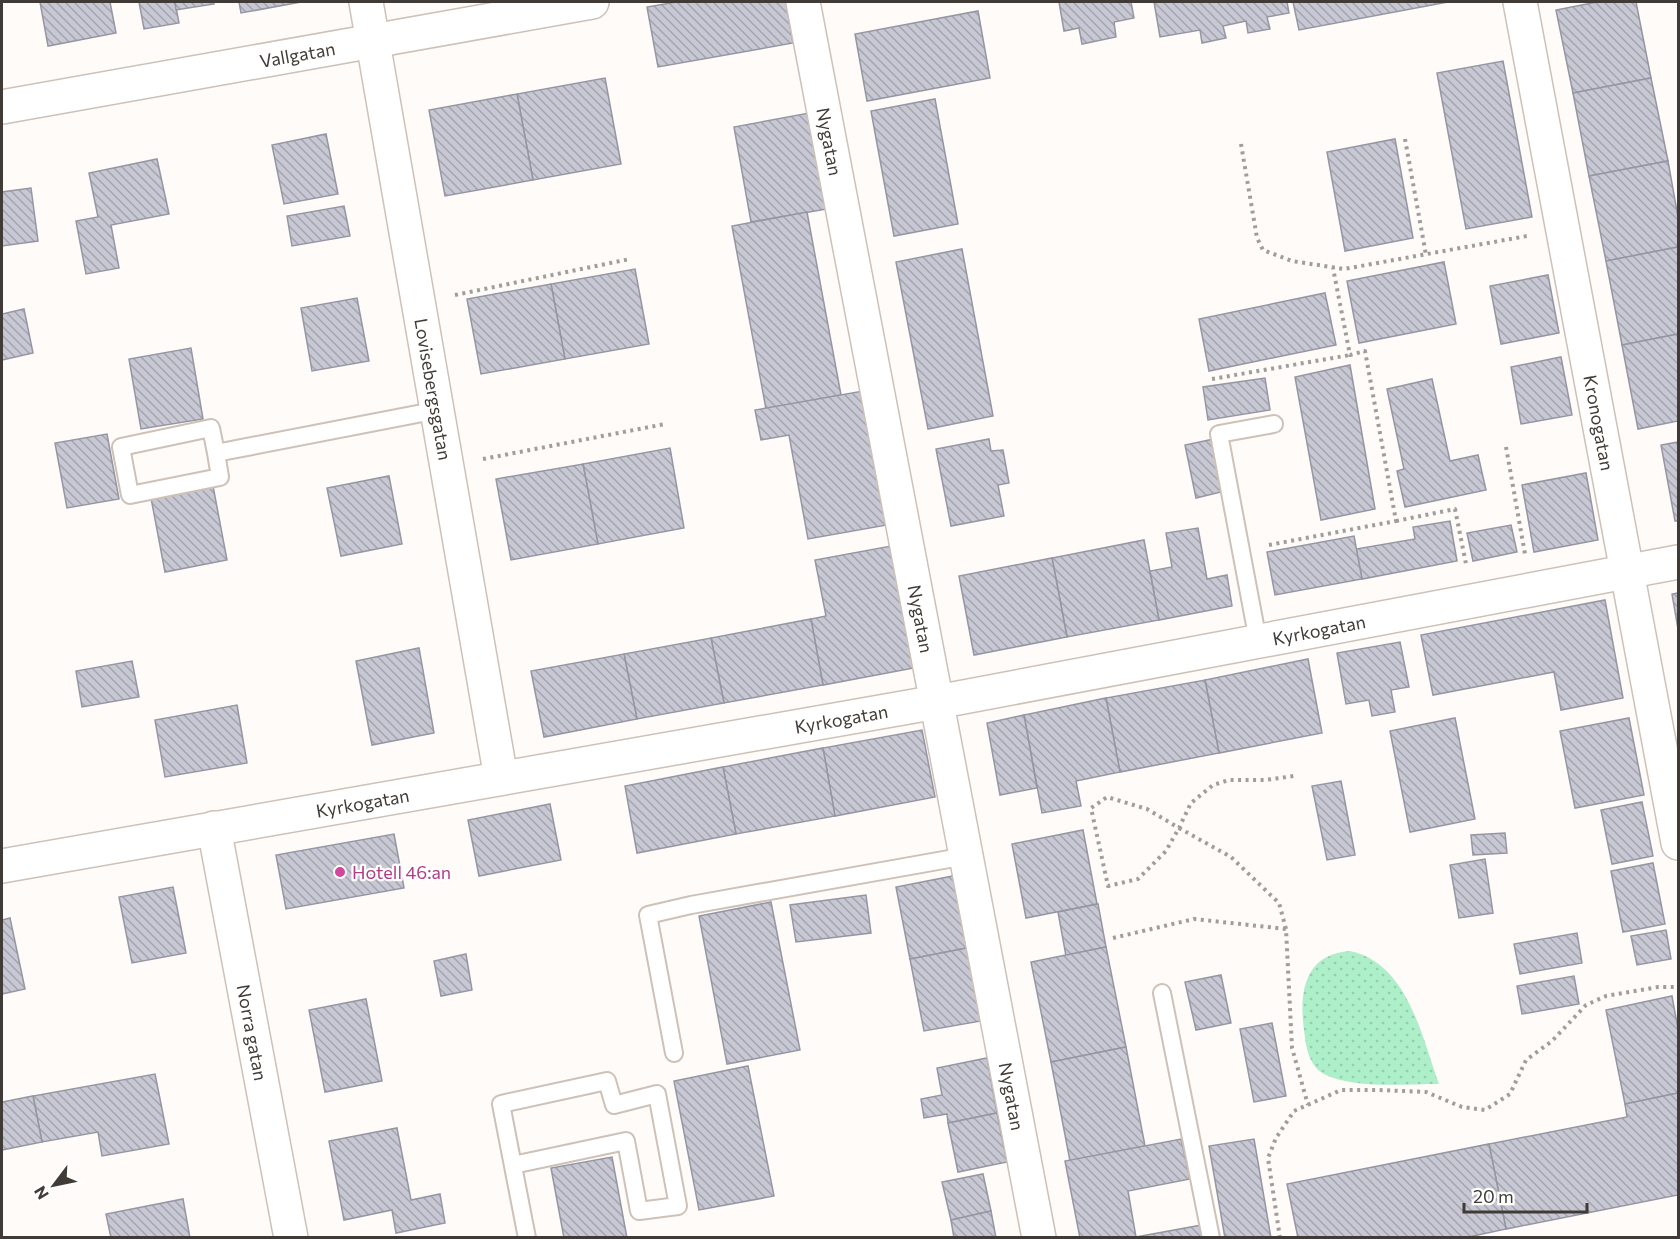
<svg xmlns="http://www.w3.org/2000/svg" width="1680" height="1239" font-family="Commissioner,sans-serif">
<defs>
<pattern id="grass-dots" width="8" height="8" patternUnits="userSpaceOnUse" patternTransform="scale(1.5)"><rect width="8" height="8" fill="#adefc8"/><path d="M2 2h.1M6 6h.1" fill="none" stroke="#96ceac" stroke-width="1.8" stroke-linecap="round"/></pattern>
<pattern id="building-back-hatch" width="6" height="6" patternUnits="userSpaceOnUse" patternTransform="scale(1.5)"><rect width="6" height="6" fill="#c8c8d5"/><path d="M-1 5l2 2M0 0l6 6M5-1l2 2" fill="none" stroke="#a4a4ae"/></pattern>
</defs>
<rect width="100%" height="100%" fill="#fefbf9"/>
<!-- grass -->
<path fill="url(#grass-dots)" d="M1350,951C1408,963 1422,1038 1439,1084C1406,1084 1352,1089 1324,1074C1308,1065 1306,1046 1304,1030C1299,993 1304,954 1350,951Z"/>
<!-- building -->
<g fill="url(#building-back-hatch)" stroke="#9696a3" stroke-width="1.5">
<path d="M40,2H110L116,33L48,46Z"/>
<path d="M139,2H175L179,23L144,29Z"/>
<path d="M175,2H213L214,4L176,10Z"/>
<path d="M239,2H301L241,13Z"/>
<path d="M676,2H786L793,43L658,67L647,7Z"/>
<path d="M1059,2H1131L1134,18L1114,22L1116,37L1082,44L1079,28L1064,31Z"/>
<path d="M1154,2H1287L1289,13L1267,17L1270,29L1248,33L1246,21L1223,26L1226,38L1202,43L1200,30L1160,37Z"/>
<path d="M1293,2H1448L1299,30Z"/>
<path d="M1597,2H1636L1651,78L1573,93L1556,10Z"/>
<path d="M978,11L990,78L867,101L855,34Z"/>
<path d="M1503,61L1532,217L1466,229L1437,73Z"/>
<path d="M605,78L621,164L533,180L517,94Z"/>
<path d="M1651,78L1668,161L1589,176L1573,93Z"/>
<path d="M517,94L533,180L445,196L429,110Z"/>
<path d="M935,99L958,224L894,236L871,111Z"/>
<path d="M809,113L827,209L751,222L734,127Z"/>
<path d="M326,134L338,194L284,204L272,145Z"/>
<path d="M1395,139L1413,238L1345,251L1327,152Z"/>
<path d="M157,159L169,214L111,225L119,268L86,274L76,221L98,217L89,173Z"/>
<path d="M1668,161L1678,217V247L1606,261L1589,176Z"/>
<path d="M31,188L38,241L2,246V192Z"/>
<path d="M344,206L350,236L292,246L287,216Z"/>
<path d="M807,212L841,395L766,409L732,226Z"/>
<path d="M1678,247V334L1622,345L1606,261Z"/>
<path d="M962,249L993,416L928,429L896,262Z"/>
<path d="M1444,262L1456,324L1359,343L1347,281Z"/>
<path d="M635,269L649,344L565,359L551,284Z"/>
<path d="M1548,275L1559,333L1501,344L1490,286Z"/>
<path d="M551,284L565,359L481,374L467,299Z"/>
<path d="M1325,293L1336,345L1209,371L1199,319Z"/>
<path d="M357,298L369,361L312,371L301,308Z"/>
<path d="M24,309L33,353L2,360V314Z"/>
<path d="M1678,334V421L1638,429L1622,345Z"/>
<path d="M191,348L203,419L141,429L129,359Z"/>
<path d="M1561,357L1572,415L1521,424L1511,367Z"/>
<path d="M1350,365L1375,509L1321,520L1295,377Z"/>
<path d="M1265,378L1270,410L1208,420L1203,387Z"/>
<path d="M1432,379L1450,461L1478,455L1486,490L1405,507L1397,471L1404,469L1387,389Z"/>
<path d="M863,391L887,525L808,539L789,435L761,440L755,410Z"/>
<path d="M107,434L119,499L67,508L55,443Z"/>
<path d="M989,439L991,451L1003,450L1009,483L998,485L1004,516L951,526L936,449Z"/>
<path d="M1214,439L1225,491L1196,498L1185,445Z"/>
<path d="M1678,442V521H1675L1661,445Z"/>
<path d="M670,448L684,528L598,544L583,464Z"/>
<path d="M583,464L598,544L511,560L496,479Z"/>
<path d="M1586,473L1598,540L1534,552L1522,485Z"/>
<path d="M389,476L402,544L341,556L327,488Z"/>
<path d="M213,486L227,560L165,572L151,498Z"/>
<path d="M1450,521L1457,561L1362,579L1356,549L1415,539L1413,527Z"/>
<path d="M1511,525L1517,552L1473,561L1467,533Z"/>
<path d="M1198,528L1207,579L1227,575L1232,606L1159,620L1150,571L1172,567L1166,533Z"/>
<path d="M1354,536L1362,579L1275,595L1267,552Z"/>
<path d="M1144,540L1159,620L1067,637L1052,558Z"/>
<path d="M891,546L914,668L823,685L811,619L826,616L815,560Z"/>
<path d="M1052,558L1067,637L974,655L959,576Z"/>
<path d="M1678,593V629L1672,594Z"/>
<path d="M1605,600L1623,698L1561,710L1554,672L1433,695L1421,635Z"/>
<path d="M811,619L823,685L724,703L711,638Z"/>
<path d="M711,638L724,703L637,719L624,654Z"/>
<path d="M1400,642L1409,687L1391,690L1395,712L1372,716L1369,700L1346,704L1337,653Z"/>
<path d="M419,648L434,733L372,745L356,661Z"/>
<path d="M624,654L637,719L544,737L531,671Z"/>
<path d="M1308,659L1322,733L1219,753L1205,680Z"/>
<path d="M132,661L139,697L82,707L76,671Z"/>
<path d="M1205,680L1219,753L1120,772L1106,698Z"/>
<path d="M1106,698L1120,772L1076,781L1081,806L1042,813L1024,715Z"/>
<path d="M237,705L247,763L165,777L155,720Z"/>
<path d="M1024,715L1037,788L1000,795L987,723Z"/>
<path d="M1455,718L1475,819L1410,832L1390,731Z"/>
<path d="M1629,718L1644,795L1575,808L1560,731Z"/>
<path d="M922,730L935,797L835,816L823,748Z"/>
<path d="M823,748L835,816L736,834L723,767Z"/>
<path d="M723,767L736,834L637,853L625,786Z"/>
<path d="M1341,781L1355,855L1327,860L1312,786Z"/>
<path d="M1642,802L1653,856L1612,864L1601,810Z"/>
<path d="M550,804L561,860L479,876L468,820Z"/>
<path d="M1083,830L1097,904L1026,918L1012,844Z"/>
<path d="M1505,833L1507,853L1473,855L1471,835Z"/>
<path d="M394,834L404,888L286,909L276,855Z"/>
<path d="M1485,859L1493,913L1459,918L1450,865Z"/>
<path d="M1653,863L1665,924L1623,932L1611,871Z"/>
<path d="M953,876L967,948L910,959L896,887Z"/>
<path d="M173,887L186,953L132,963L119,897Z"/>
<path d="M866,895L871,933L796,942L790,905Z"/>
<path d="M771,902L800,1050L727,1064L699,916Z"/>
<path d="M1098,904L1106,947L1066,956L1058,912Z"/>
<path d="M10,918L25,989L2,994V920Z"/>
<path d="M1666,930L1671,959L1637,965L1631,936Z"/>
<path d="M1577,933L1582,963L1520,974L1514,944Z"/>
<path d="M1106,947L1126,1047L1051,1062L1031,962Z"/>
<path d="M967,948L981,1021L924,1031L910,959Z"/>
<path d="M466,954L472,990L441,996L434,961Z"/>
<path d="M1221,975L1231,1023L1196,1030L1185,982Z"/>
<path d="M1574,976L1579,1004L1522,1014L1517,986Z"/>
<path d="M1672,996L1678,1029V1093L1625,1104L1606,1010Z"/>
<path d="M366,999L382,1081L325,1092L309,1010Z"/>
<path d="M1272,1023L1286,1096L1254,1102L1240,1029Z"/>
<path d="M1126,1047L1145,1146L1070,1161L1051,1062Z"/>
<path d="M987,1058L997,1113L948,1123L947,1114L924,1118L921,1099L942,1095L937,1068Z"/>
<path d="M748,1066L774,1196L699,1210L674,1081Z"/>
<path d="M155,1074L169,1144L102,1156L98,1132L42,1142L33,1096Z"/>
<path d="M1678,1093V1195L1506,1229L1489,1144L1627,1117L1625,1104Z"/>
<path d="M33,1096L42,1142L2,1150V1102Z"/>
<path d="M997,1113L1007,1162L958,1172L948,1123Z"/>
<path d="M397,1128L411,1200L440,1194L445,1223L396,1233L392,1210L344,1220L329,1141Z"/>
<path d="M1181,1139L1190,1179L1128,1191L1136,1237L1080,1238L1065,1161Z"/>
<path d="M1254,1139L1271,1238H1225L1209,1146Z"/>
<path d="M1489,1144L1506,1229L1464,1238H1298L1287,1184Z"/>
<path d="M612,1157L627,1238H564L551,1168Z"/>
<path d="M983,1174L991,1211L951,1220L942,1182Z"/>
<path d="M183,1199L190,1238H111L106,1214Z"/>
<path d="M991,1211L996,1238H954L951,1220Z"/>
<path d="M1202,1225L1204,1238H1135L1136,1237Z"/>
</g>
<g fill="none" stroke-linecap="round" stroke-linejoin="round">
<!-- service casing -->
<g stroke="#cdc1b8" stroke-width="20">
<g id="service">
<path d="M216,453L211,428L121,447L130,495L220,477L216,453L438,410"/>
<path d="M1258,641L1219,434L1274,424"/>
<path d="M1162,993L1211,1238"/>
<path d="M674,1053L648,915L691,905L966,856"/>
<path d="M513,1165L626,1141L639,1211L678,1206L657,1094L614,1105L607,1081L501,1104L527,1238"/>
</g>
</g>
<!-- minor casing -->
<g stroke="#cdc1b8" stroke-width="36">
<g id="minor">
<path id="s1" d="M366,2L501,778"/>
<path id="s2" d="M803,2L1039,1238"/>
<path id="s3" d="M1520,2L1678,843"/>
<path id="s4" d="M2,107L592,2"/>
<path id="s5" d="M214,828L291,1238"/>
<path id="s6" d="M2,866L937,702L1678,562"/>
</g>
</g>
<!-- path -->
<g stroke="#a19d9a" stroke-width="4" stroke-dasharray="3 4.5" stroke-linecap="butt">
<path d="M1405,139L1426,255"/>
<path d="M1241,144L1257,238L1263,250L1292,261L1344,269L1527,236"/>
<path d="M455,295L630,259"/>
<path d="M1212,379L1350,355"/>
<path d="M1506,447L1525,554"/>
<path d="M483,459L665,424"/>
<path d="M1396,521L1455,509L1466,564"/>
<path d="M1269,545L1396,521L1365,351L1350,355L1333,268"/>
<path d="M1286,929L1279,903L1231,857L1179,828L1166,851L1138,879L1108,886L1091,808L1107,797L1147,809L1179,828L1191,803L1213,785L1229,780H1265L1294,776"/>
<path d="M1113,938L1194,919L1286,929L1292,1048L1308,1105"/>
<path d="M1280,1238L1268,1158L1276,1138L1294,1111L1341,1090H1379L1426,1092L1462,1107L1485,1110L1510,1094L1526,1060L1552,1041L1586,1005L1606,996L1658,987H1678"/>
</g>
<!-- service -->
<use href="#service" stroke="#fff" stroke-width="16"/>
<!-- minor -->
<use href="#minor" stroke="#fff" stroke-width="33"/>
</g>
<!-- markers -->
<circle fill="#d1479c" stroke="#fff" stroke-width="2" cx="340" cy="872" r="6"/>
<g text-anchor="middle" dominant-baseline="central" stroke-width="4.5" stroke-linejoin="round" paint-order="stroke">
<!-- street labels -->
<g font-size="18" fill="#403b37" stroke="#fff">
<text stroke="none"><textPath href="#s4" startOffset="300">Vallgatan</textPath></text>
<text stroke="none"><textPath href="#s2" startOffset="142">Nygatan</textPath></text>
<text stroke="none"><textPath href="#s1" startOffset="393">Lovisebergsgatan</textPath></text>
<text stroke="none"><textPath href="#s3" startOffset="428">Kronogatan</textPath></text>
<text stroke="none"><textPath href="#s2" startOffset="628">Nygatan</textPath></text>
<text stroke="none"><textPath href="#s6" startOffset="1338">Kyrkogatan</textPath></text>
<text stroke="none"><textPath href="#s6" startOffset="852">Kyrkogatan</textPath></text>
<text stroke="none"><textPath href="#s6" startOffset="366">Kyrkogatan</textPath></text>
<text stroke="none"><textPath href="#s5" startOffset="208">Norra gatan</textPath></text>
<text stroke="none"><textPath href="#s2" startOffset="1114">Nygatan</textPath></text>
</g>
<!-- hotel labels -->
<g font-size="18" fill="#b23c85" stroke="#fff" text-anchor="start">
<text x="352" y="872">Hotell 46:an</text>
</g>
</g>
<!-- border -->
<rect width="1680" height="1239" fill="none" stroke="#403b37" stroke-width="6"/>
<!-- north arrow -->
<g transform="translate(54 1185) rotate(238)" stroke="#ffffff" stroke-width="4.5" paint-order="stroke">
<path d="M0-4.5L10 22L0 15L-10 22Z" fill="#403b37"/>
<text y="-9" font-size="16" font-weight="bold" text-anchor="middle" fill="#403b37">N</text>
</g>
<!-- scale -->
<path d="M1464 1203v9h123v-9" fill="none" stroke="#403b37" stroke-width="3"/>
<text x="1473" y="1203" font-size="18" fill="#403b37" stroke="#ffffff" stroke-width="4.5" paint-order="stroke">20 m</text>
</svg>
